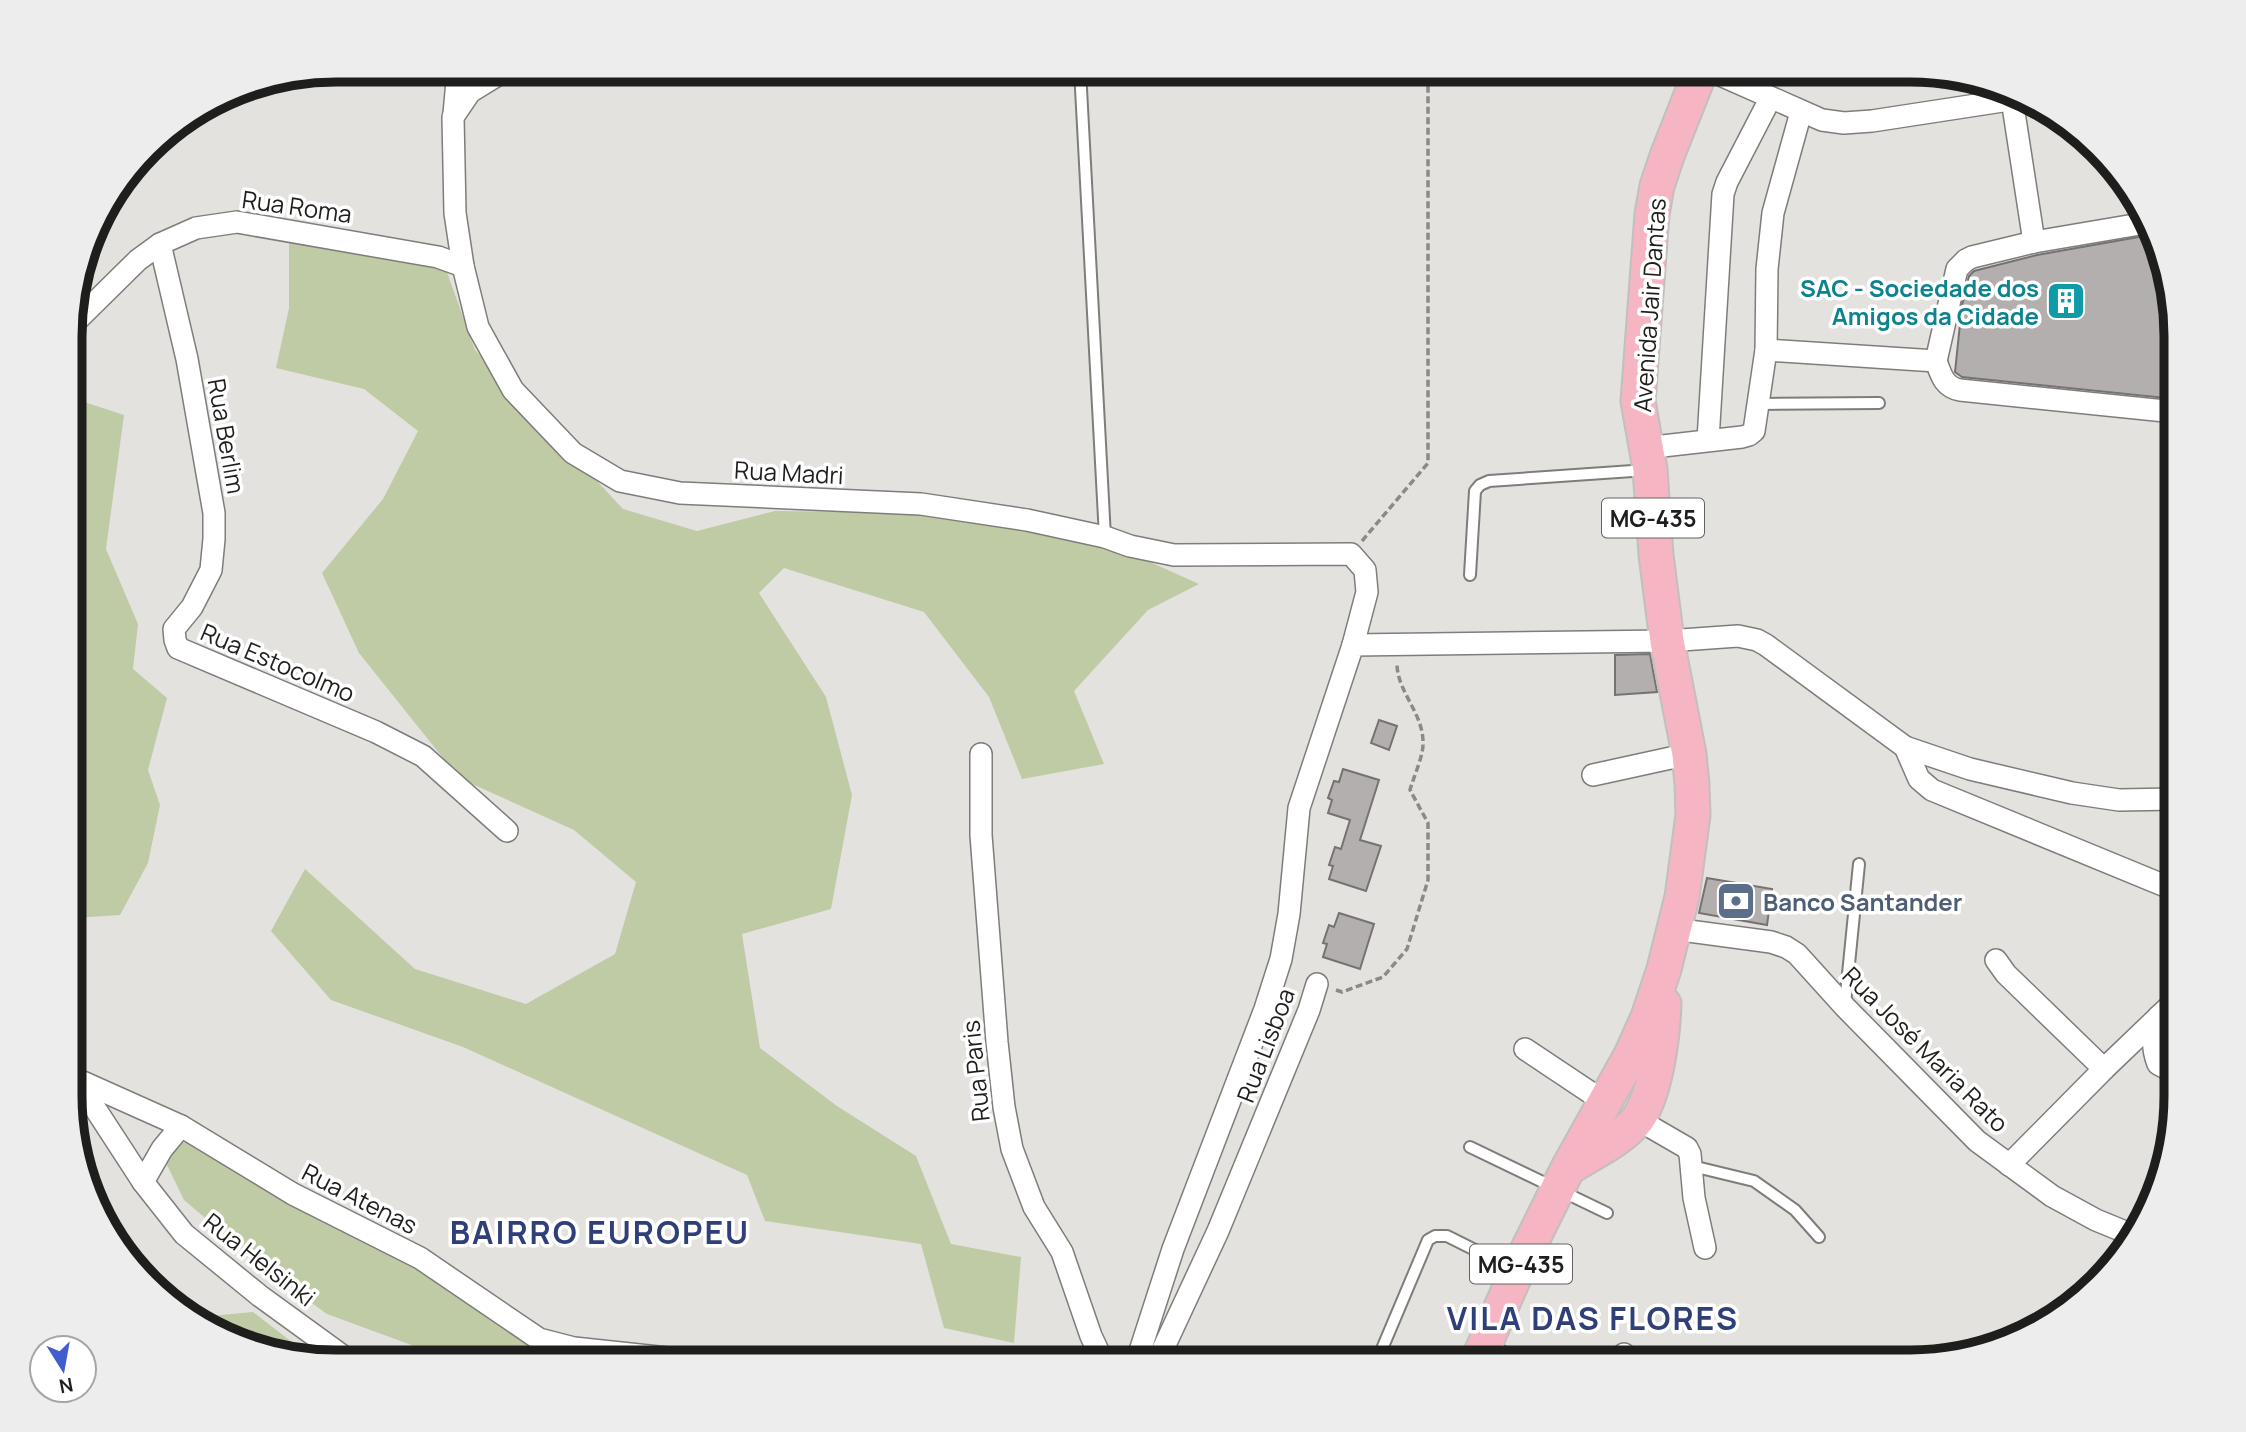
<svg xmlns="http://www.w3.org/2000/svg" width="2246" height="1432" font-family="Manrope,sans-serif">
<rect width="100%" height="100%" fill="#e4e2df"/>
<!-- green -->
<g fill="#bfcba5">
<path d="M289,231L440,253L475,350L623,509L697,531L775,511L938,513L1130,553L1199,584L1148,610L1074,691L1104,764L1022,779L989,697L924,612L784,568L759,593L826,697L852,795L831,909L742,934L760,1048L837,1106L916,1156L951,1244L1021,1257L1014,1343L944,1328L921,1244L765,1221L747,1175L463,1047L331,1000L271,931L305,869L415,969L526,1004L615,954L636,882L574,830L459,778L359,653L322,573L383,499L418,431L364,389L276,368L289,308Z"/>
<path d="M72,398L124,415L106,549L138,624L133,669L167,698L148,770L160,805L148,863L120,915L73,918Z"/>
<path d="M173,1142L209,1144L571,1355L627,1362H446L441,1356L327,1314L265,1269L184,1200L167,1165Z"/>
<path d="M253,1312L310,1356L311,1359L267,1353L190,1318Z"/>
</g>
<!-- building -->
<g fill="#b4afaf" stroke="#767272" stroke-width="2">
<path d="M2150,235L2175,319V399L1962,377L1955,372L1962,305L1969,276L1974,271L2037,255Z"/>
<path d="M1650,654L1657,692L1615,695V655Z"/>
<path d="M1379,720L1397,726L1389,750L1371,743Z"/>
<path d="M1343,769L1379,780L1360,840L1381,846L1366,891L1329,879L1333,866L1329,865L1335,847L1341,849L1350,820L1328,813L1332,800L1328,798L1334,781L1339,782Z"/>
<path d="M1707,878L1772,889L1767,925L1699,913Z"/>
<path d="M1339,913L1374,924L1360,969L1323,957L1327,944L1323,943L1329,925L1334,927Z"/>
</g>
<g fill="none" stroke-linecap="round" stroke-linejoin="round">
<!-- lane casing -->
<g stroke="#7f7d7a" stroke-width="14">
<g id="lane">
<path d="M1080,70L1105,537"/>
<path d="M1759,404L1879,403"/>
<path d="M1470,575L1475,491L1480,485L1489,481L1647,470"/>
<path d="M1845,1004L1859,864"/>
<path d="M1470,1147L1607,1213"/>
<path d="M1692,1166L1754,1181L1795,1210L1819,1237"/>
<path d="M1379,1362V1356L1428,1240L1435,1236H1447L1515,1270"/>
</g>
</g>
<!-- street casing -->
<g stroke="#7f7d7a" stroke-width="24">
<g id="street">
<path d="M506,70L470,92L453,117L455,213L463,266L478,327L513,390L573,453L620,481L680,493L921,504L1027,520L1105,537L1130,546L1174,555L1351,554L1365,570L1367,592L1353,645"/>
<path d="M1709,70L1822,120L1844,123L1872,121L2022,98"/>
<path d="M2011,93L2034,242"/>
<path d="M454,114L458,70"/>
<path d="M160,244L187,359L214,513V539L211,570L192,607L174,629L175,640L178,648L376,732L423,756L507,831"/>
<path d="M72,325L138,260L160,244L196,228L237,222L438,257L463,266"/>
<path d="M1766,350L1936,361L1957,269L1966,260L1972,257L2034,242L2146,223"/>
<path d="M1936,361C1941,375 1944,387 1960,390L2175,412"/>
<path d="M1708,440L1723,194L1727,182L1770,99"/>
<path d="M1645,448L1742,437L1749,435L1754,431L1766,350L1767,269L1773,213L1801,112"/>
<path d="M1905,747L1919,779L1932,790L2175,890"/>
<path d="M981,754V835L997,1042L1004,1107L1012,1149L1034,1207L1062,1252L1091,1336L1099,1353L1106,1362"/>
<path d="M1593,775L1689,754"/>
<path d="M1674,929L1771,942L1786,947L1797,954L1845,1007L1977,1141L2052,1196L2096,1220L2135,1236"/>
<path d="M1996,960L2006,974L2104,1069"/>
<path d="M2159,1016C2153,1033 2151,1046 2158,1064L2175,1073"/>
<path d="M1525,1049L1606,1103"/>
<path d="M76,1079L181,1126L293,1194L420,1258L539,1339L574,1348L705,1362"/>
<path d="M76,1079L143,1182L184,1234L260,1296L344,1357L356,1362"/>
<path d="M1637,1119L1687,1148L1690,1154L1694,1198L1705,1248"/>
<path d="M2009,1165L2104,1069L2175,1001"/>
<path d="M143,1182L162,1149L181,1126"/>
<path d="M1485,1345L1509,1362"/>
<path d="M1140,1351L1173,1249L1265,1009L1281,959L1289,914L1299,808L1353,645L1667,641L1738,636L1757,640L1766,645L1905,747L1970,769L2072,793L2119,800L2175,799"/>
<path d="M1624,1354V1362"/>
<path d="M1157,1362L1218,1231L1309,1010L1317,984"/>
</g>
</g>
<!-- primary casing -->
<g stroke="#c0c0bf" stroke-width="37">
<g id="primary">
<path d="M1570,1167C1592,1153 1621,1140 1637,1120C1656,1094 1663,1036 1664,1004"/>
<path d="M1477,1362L1517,1271L1568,1168L1631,1055L1648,1017L1664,969L1682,897L1693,815L1692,784L1689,754L1667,641L1656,555L1650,469L1638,401L1652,214L1657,186L1667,156L1701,70"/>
</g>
</g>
<!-- path -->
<g stroke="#8b8a87" stroke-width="3.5" stroke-dasharray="7 3.5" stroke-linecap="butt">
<path d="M1362,541L1428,463V70"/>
<path d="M1336,990L1342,992L1383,977L1407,949L1428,880V823L1410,790C1413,778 1424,755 1423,742C1423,713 1397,691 1397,664"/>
</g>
<!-- lane -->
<use href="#lane" stroke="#fff" stroke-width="10"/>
<!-- street -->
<use href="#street" stroke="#fff" stroke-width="21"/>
<!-- primary -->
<use href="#primary" stroke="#f6b5c3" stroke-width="33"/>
</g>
<!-- icons -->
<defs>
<g id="building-square" transform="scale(2.0125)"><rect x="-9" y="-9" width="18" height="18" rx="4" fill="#0f9aa8" stroke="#fff"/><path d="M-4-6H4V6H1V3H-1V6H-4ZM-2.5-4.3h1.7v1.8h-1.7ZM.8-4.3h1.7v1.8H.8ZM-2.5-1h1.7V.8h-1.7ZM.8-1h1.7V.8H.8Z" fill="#fff"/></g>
<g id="bank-square" transform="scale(2.0125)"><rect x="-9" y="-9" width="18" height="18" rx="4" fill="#5c6f8a" stroke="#fff"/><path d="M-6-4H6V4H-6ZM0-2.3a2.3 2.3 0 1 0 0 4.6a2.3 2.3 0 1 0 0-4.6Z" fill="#fff"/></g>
</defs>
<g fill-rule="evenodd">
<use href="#building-square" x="2066" y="301"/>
<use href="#bank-square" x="1736" y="901"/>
</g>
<g text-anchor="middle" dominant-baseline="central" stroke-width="7" stroke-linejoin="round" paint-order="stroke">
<!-- shield labels -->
<g fill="#fff" stroke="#626260" stroke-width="2">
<rect x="1602" y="498.5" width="102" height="39" rx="5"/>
<rect x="1470" y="1244.5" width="102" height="39" rx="5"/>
</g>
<g font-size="23" font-weight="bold" fill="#1e1e1c">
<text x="1653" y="518">MG-435</text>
<text x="1521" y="1264">MG-435</text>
</g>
<!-- street labels -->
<g font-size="24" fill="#1e1e1c" stroke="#fff">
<text transform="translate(297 206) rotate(8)">Rua Roma</text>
<text transform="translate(1649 305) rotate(-86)">Avenida Jair Dantas</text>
<text transform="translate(227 436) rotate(80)">Rua Berlim</text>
<text transform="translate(789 472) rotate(3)">Rua Madri</text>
<text transform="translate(278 662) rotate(23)">Rua Estocolmo</text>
<text transform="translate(1265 1045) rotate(-69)">Rua Lisboa</text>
<text transform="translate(1926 1049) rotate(45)">Rua José Maria Rato</text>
<text transform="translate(975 1071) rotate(-96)">Rua Paris</text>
<text transform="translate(360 1198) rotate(27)">Rua Atenas</text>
<text transform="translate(260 1259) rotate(38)">Rua Helsinki</text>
</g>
<!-- culture labels -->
<g font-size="24" font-weight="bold" fill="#0d838f" stroke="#fff" text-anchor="end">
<text x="2039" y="287">SAC - Sociedade dos<tspan x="2039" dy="28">Amigos da Cidade</tspan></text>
</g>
<!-- service labels -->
<g font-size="24" font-weight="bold" fill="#4e5e75" stroke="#fff" text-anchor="start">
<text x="1763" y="901">Banco Santander</text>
</g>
<!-- district labels -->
<g font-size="32" font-weight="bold" letter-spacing="2" fill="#2f3f79" stroke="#fff">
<text x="600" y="1232">BAIRRO EUROPEU</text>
<text x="1593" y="1318">VILA DAS FLORES</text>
</g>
</g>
<!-- crop -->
<path d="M0 0H2246V1432H0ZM336 82H1910A254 254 0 0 1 2164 336V1096A254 254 0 0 1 1910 1350H336A254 254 0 0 1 82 1096V336A254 254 0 0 1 336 82Z" fill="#ededed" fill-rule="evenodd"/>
<path fill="none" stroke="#1e1e1c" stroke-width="9" d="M336 82H1910A254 254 0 0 1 2164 336V1096A254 254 0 0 1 1910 1350H336A254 254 0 0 1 82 1096V336A254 254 0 0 1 336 82Z"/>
<!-- north arrow -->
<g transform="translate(63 1369) rotate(169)"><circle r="33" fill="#ffffff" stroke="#a5a5a4" stroke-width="2"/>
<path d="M0-5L12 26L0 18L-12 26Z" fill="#425dd0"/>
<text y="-10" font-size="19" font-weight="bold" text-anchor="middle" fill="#1e1e1c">N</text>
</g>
</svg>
